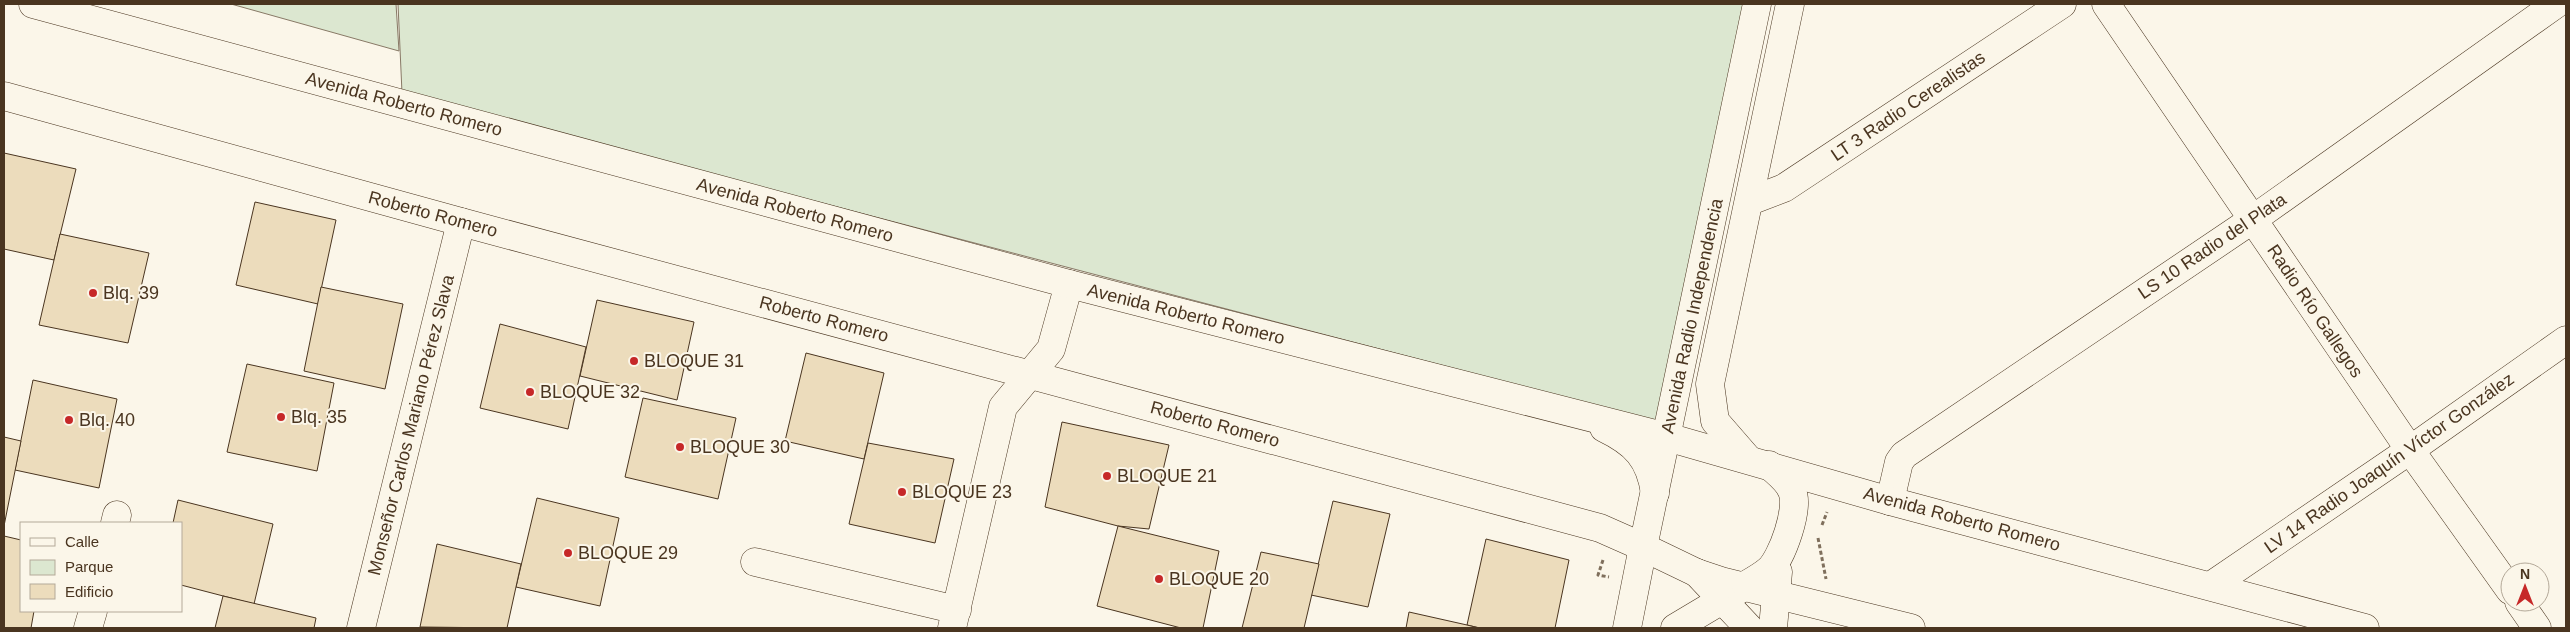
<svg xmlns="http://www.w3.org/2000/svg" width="2570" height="632" font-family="Arial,sans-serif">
<rect width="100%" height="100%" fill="#fbf6e9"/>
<!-- green -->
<g fill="#dce7d0" stroke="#887966">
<path d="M231,4H396L399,51Z"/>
<path d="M398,4H1746L1658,422L402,93Z"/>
</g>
<!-- building -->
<g fill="#ecdcbc" stroke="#4a3520">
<path d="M4,153L76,169L54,260L4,249Z"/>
<path d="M255,202L336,220L318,304L236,285Z"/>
<path d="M60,234L149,253L128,343L39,325Z"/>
<path d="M321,287L403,304L385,389L304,371Z"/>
<path d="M597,300L694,322L677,400L580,376Z"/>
<path d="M500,324L586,347L568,429L480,408Z"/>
<path d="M806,353L884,373L864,459L785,441Z"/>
<path d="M247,364L334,383L317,471L227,452Z"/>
<path d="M33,380L117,399L99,488L15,470Z"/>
<path d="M643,398L736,418L718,499L625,477Z"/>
<path d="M1062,422L1169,445L1149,529L1118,526L1045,507Z"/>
<path d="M4,437L21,441L4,526Z"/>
<path d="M868,443L954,459L935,543L849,524Z"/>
<path d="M537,498L619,518L600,606L516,587Z"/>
<path d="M178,500L273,524L254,604L181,585V523H173Z"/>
<path d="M1333,501L1390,514L1368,607L1311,595Z"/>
<path d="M1118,526L1219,551L1203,628H1181L1097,606Z"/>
<path d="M4,536L21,540V611H34L31,628H4Z"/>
<path d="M1486,539L1569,560L1555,628H1480L1467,625Z"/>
<path d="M437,544L521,564L507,628L420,627Z"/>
<path d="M1261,552L1319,564L1304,628H1242Z"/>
<path d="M223,596L316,618L314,628H215Z"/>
<path d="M1409,612L1467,625L1479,628H1406Z"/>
</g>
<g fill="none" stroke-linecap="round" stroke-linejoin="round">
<!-- minor casing -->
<g stroke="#4a3520" stroke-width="29">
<g id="minor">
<path d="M2106,4L2410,450L2510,590"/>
<path d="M4,96L461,222L1600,528L1643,547L1627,628"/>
<path d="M1750,201L1784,188L2062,4"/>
<path d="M1890,501L1899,462L1904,455L2252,220L2556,4"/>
<path d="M115,523L117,515"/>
<path d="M755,562L957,610"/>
<path d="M2212,585L2410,450L2566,340"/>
<path d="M2519,602L2537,628"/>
<path d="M88,628L93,611"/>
<path d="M361,628L461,222"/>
<path d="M952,628L1003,407L1051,349L1069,284"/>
<path d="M1675,628L1742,588"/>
</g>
</g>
<!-- tertiary casing -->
<g stroke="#4a3520" stroke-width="29">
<g id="tertiary">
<path d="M1697,573L1749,628"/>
<path d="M1773,628L1778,572"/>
</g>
</g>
<!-- secondary casing -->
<g stroke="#4a3520" stroke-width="29">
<g id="secondary">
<path d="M33,4L1069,284L1667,437L1890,501L2365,628"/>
<path d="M1757,4L1643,547L1697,573L1721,581L1911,628"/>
<path d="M1604,428C1635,443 1650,458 1655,493"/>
<path d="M1748,459L1715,421L1710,384L1790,4"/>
<path d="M1746,585C1753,581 1762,576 1769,570C1782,558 1800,508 1792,491C1788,480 1777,473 1769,465"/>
</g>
</g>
<!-- path -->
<g stroke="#7f6f5c" stroke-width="3" stroke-dasharray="4 2.5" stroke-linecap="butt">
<path d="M1822,525L1827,512"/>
<path d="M1818,538L1826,579"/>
<path d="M1603,560L1598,575L1609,577"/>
</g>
<!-- minor -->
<use href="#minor" stroke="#fbf6e9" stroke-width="28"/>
<!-- tertiary -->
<use href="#tertiary" stroke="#fbf6e9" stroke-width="28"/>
<!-- secondary -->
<use href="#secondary" stroke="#fbf6e9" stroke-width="28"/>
</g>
<!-- markers -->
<g fill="#c62828" stroke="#fbf6e9" stroke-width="2">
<circle cx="93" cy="293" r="5"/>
<circle cx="634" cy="361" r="5"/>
<circle cx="530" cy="392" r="5"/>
<circle cx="281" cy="417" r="5"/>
<circle cx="69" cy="420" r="5"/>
<circle cx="680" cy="447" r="5"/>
<circle cx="1107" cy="476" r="5"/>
<circle cx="902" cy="492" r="5"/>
<circle cx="568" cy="553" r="5"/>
<circle cx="1159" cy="579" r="5"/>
</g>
<g text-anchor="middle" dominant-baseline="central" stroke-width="4" stroke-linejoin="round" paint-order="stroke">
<!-- street labels -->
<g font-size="18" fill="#4a3520" stroke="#fbf6e9">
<text transform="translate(404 104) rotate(15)">Avenida Roberto Romero</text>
<text transform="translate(1908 106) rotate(-34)">LT 3 Radio Cerealistas</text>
<text transform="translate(795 210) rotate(15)">Avenida Roberto Romero</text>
<text transform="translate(433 214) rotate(15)">Roberto Romero</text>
<text transform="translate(2212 246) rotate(-34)">LS 10 Radio del Plata</text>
<text transform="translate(2315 311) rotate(56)">Radio Río Gallegos</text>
<text transform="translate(1186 314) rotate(14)">Avenida Roberto Romero</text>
<text transform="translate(1692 316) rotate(-78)">Avenida Radio Independencia</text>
<text transform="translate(824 319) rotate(15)">Roberto Romero</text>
<text transform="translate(1215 424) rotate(15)">Roberto Romero</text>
<text transform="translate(411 425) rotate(-76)">Monseñor Carlos Mariano Pérez Slava</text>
<text transform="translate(2389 463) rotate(-35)">LV 14 Radio Joaquín Víctor González</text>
<text transform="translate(1962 519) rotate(15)">Avenida Roberto Romero</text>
</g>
<!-- poi labels -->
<g font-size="18" fill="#4a3520" stroke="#fbf6e9" text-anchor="start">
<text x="103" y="293">Blq. 39</text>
<text x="644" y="361">BLOQUE 31</text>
<text x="540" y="392">BLOQUE 32</text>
<text x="291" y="417">Blq. 35</text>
<text x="79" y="420">Blq. 40</text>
<text x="690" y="447">BLOQUE 30</text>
<text x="1117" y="476">BLOQUE 21</text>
<text x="912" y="492">BLOQUE 23</text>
<text x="578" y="553">BLOQUE 29</text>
<text x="1169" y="579">BLOQUE 20</text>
</g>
</g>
<!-- border -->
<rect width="2570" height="632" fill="none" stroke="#4a3520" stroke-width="10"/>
<!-- legend -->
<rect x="20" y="522" width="162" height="90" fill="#fbf6e9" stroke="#b4a999"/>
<rect x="30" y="538" width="25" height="8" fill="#fbf6e9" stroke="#b4a999"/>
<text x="65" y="547" font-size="15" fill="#4a3520">Calle</text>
<rect x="30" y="560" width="25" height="15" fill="#dce7d0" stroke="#b4a999"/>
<text x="65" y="572" font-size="15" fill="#4a3520">Parque</text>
<rect x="30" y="584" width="25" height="15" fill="#ecdcbc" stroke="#b4a999"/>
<text x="65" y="597" font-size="15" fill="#4a3520">Edificio</text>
<!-- north arrow -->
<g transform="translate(2525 587)"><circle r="24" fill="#fbf6e9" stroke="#b4a999"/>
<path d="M0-4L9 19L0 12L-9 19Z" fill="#c62828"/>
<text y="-8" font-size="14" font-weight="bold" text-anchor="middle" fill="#4a3520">N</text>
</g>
</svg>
